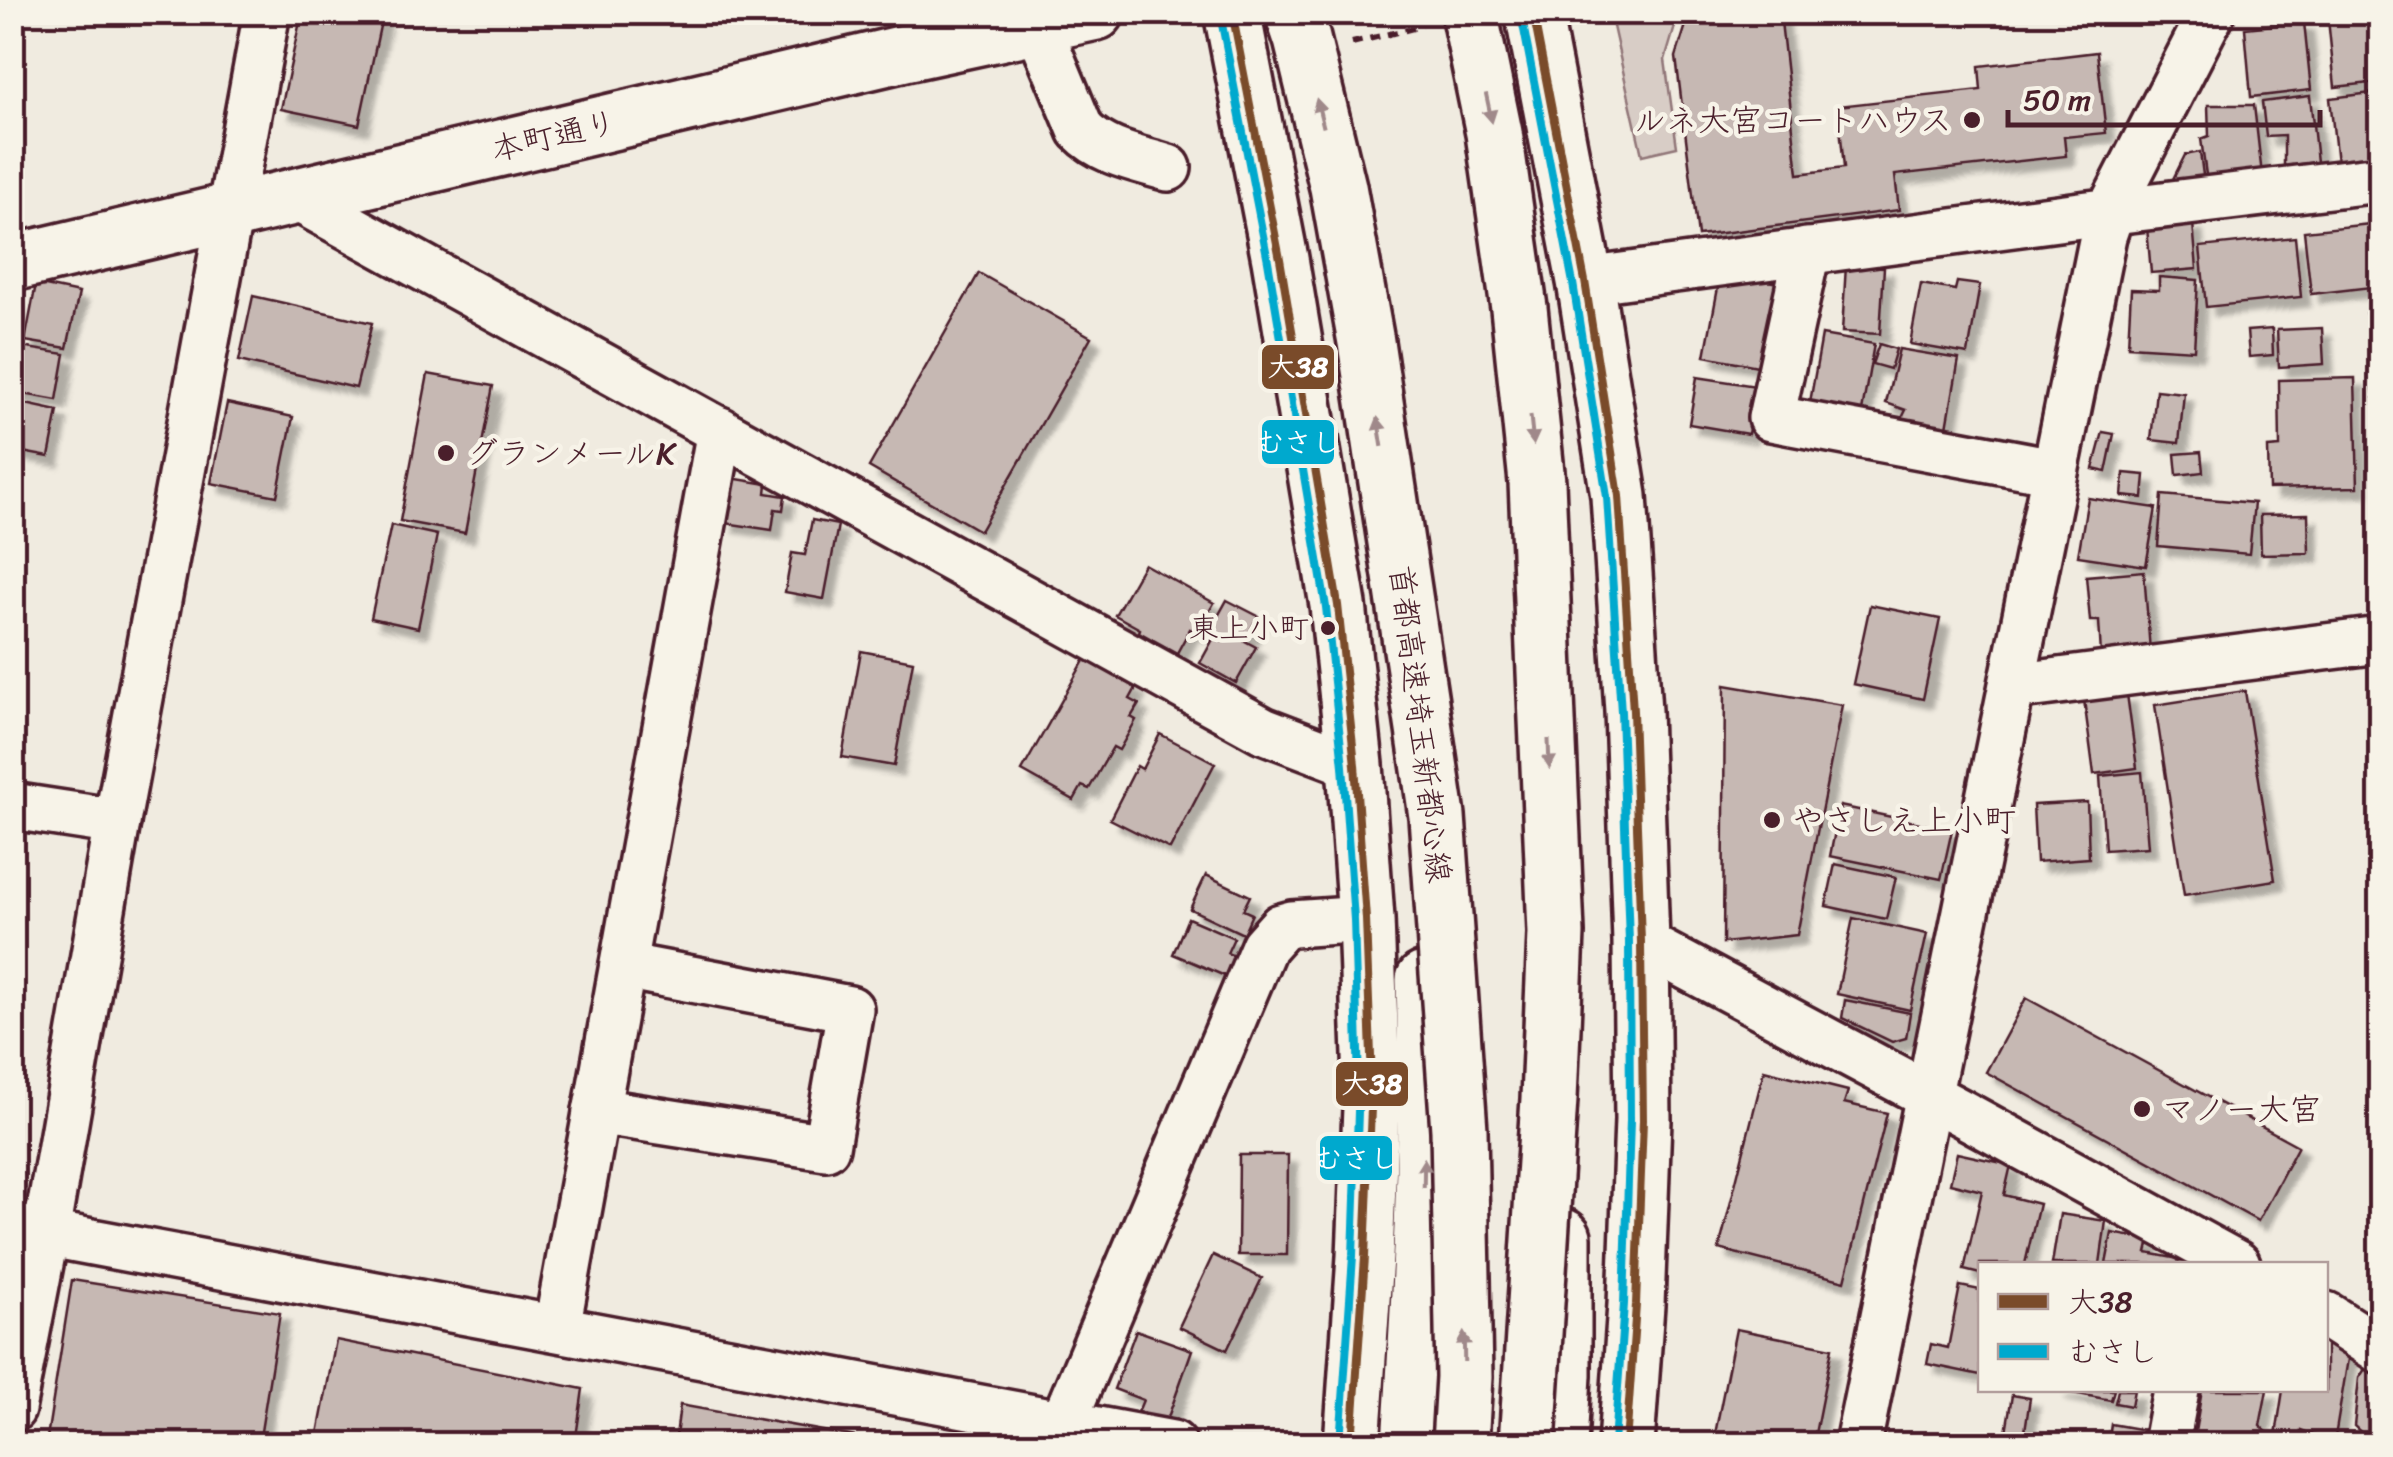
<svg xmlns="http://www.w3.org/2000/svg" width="2393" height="1457" font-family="Sriracha,'Klee One',sans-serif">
<defs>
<filter id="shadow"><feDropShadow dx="9" dy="9" stdDeviation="2.5" flood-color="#0004"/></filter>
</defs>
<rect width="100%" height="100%" fill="#f0ebe0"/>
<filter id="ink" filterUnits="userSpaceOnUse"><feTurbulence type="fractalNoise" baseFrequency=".01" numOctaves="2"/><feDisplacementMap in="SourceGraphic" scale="20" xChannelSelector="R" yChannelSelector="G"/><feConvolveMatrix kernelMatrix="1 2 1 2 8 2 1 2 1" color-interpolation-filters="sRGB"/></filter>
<g filter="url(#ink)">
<!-- green -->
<path fill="#d8cdc6" stroke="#917678" stroke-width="2.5" d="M1610,13H1679L1665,60L1677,147L1642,155Z"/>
<!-- building -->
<g fill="#c6b8b3" stroke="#4a1f2b" stroke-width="2.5" filter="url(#shadow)">
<path d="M302,12H383L359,125L281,109Z"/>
<path d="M1690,12H1780L1798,174L1844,168L1838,106L1981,90L1979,66L2097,52L2106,133L2064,137L2066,156L1895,175L1899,210L1698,236L1676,57Z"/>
<path d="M2261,12H2281L2282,17L2261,18Z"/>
<path d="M2380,13V82L2335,87L2328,19Z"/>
<path d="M2304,22L2311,90L2251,97L2245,28Z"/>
<path d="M2380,92V158L2337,163L2330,98Z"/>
<path d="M2310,96L2317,162L2284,166V136L2266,137L2262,102Z"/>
<path d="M2208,105H2254L2262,175L2207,182L2201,139L2209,136Z"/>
<path d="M2200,152L2204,183L2169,187L2185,155Z"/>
<path d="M2193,223L2197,269L2151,273L2147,227Z"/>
<path d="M2380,223V286L2311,294L2304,231Z"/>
<path d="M2295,237L2301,297L2206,307L2200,247Z"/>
<path d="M1846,265L1884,267L1880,334L1842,332Z"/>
<path d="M1721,272L1778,283L1763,367L1705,356Z"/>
<path d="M979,273L1091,337L980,531L869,467Z"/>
<path d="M2159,277L2198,280L2194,350L2128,346L2131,289L2159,290Z"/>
<path d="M1957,282L1980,285L1968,354L1910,344L1921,284L1955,290Z"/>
<path d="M36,284L79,293L67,348L25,341Z"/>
<path d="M253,296L372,323L356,388L239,361Z"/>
<path d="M2380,311V412L2376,413L2366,313Z"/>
<path d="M2322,328L2324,364L2279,367L2277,330Z"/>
<path d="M2272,329L2273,355L2249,357L2247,331Z"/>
<path d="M1822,335L1874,344L1861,417L1809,408Z"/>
<path d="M1879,344L1896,349L1890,369L1872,364Z"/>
<path d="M15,346L65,354L57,400L12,392Z"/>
<path d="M1899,349L1959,359L1945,439L1901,420L1906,410L1886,403Z"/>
<path d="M428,374L493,386L465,533L400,521Z"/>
<path d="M1697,377L1756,386L1748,434L1689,424Z"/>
<path d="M2355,378L2358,487L2269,489L2268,448L2280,447L2279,380Z"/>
<path d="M2156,390L2184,393L2179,443L2151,440Z"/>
<path d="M12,401L58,411L49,457L12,450Z"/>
<path d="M227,403L293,417L277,496L211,483Z"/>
<path d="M2103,432L2114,434L2106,472L2093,469Z"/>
<path d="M2201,452L2203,472L2177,475L2175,454Z"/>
<path d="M2124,473L2145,475L2143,498L2122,496Z"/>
<path d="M731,478L767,484L766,493L785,496L783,510L775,509L772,530L725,523Z"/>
<path d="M2162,495L2254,503L2249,554L2158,546Z"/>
<path d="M2088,498L2156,508L2146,566L2078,556Z"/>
<path d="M2308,514L2309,553L2261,554L2260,515Z"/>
<path d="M812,520L838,525L824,599L785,592L792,553L805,555Z"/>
<path d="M391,525L437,535L418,628L371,618Z"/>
<path d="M1144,564L1214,603L1197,633L1190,629L1177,653L1139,632L1140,629L1115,615Z"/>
<path d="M2144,571L2150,651L2101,655L2099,621H2090L2086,576Z"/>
<path d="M1227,600L1258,616L1245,641L1256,647L1236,683L1200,663L1212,641L1206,638Z"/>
<path d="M1870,605L1940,619L1923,699L1853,684Z"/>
<path d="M861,651L913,661L894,766L842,757Z"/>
<path d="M1085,659L1136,688L1130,699L1139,704L1131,717L1136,720L1119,750L1113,747L1089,789L1082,786L1074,800L1022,771Z"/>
<path d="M1725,685L1842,705L1797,935L1723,943Z"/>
<path d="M2245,691L2275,880L2184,895L2155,705Z"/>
<path d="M2127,694L2137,768L2094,774L2084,700Z"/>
<path d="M1160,734L1215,763L1170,849L1110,819L1137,766L1142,769Z"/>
<path d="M2142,772L2148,847L2105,850L2100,776Z"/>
<path d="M2087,802L2089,858L2036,862L2033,805Z"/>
<path d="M1840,806L1952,830L1941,879L1830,856Z"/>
<path d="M1835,864L1896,877L1886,919L1826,906Z"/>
<path d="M1206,875L1250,896L1243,910L1252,914L1243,934L1190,909Z"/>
<path d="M1188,918L1234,938L1227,953L1234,956L1225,976L1173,954Z"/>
<path d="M1853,918L1927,934L1910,1010L1837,994Z"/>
<path d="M2026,998L2298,1146L2258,1221L1986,1072Z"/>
<path d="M1845,1000L1910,1013L1906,1038L1892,1042L1842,1018Z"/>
<path d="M1764,1070L1848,1091L1844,1103L1887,1113L1845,1281L1719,1249Z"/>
<path d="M1957,1153L2011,1165L2004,1195L2039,1204L2025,1264H1980V1274L1964,1270L1982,1191L1950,1183Z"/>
<path d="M1239,1155H1288L1287,1255H1238Z"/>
<path d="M2060,1214L2106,1221L2100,1264H2052Z"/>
<path d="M2112,1233L2150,1240L2147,1253L2179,1259L2178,1264H2106Z"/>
<path d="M1213,1255L1262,1278L1227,1350L1179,1327Z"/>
<path d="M72,1280L280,1313L259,1444H46Z"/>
<path d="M1960,1286L1980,1290V1375L1927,1364L1931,1344L1948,1348Z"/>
<path d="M1736,1329L1832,1348L1813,1444H1713Z"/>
<path d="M1136,1330L1192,1350L1166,1423L1138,1412L1143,1400L1114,1389Z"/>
<path d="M2326,1339L2349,1353L2334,1443L2301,1430L2299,1444L2275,1441L2283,1390H2326Z"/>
<path d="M336,1340L583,1389L575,1444H316Z"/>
<path d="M2369,1363L2380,1376V1441L2369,1440L2354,1426L2359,1378Z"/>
<path d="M2056,1390H2114L2111,1400Z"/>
<path d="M2118,1390H2134L2131,1406L2115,1403Z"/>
<path d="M2202,1390H2267L2260,1426L2267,1432V1444H2193Z"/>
<path d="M2012,1395L2030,1398L2023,1444H2004Z"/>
<path d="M680,1405L895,1444H675Z"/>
<path d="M2111,1424L2156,1432L2153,1444H2108Z"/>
</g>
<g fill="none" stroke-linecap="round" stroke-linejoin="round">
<!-- minor casing -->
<g stroke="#4a1f2b" stroke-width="52">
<g id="minor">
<path d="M1038,26L1081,130C1103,153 1139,159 1168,168"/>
<path d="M295,197L1263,730L1355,765"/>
<path d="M1807,251L1771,418L2054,471"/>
<path d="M1585,281L2088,214L2380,179"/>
<path d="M2012,687L2380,640"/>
<path d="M12,806L117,822"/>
<path d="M1641,942L1958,1111L2237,1264"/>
<path d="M596,1111L826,1147L850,1009L623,966"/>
<path d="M12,1227L1173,1444"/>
<path d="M2326,1315L2380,1350"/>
<path d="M557,1328L720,430"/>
<path d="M12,1409L46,1233L117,822L267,12"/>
<path d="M1054,1444L1264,946L1281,927L1292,924L1366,919"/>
<path d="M1858,1444L2103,236L2115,201L2212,12"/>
<path d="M2166,1444L2176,1390"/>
</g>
</g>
<!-- major casing -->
<g stroke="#4a1f2b" stroke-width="62">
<g id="major">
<path d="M1232,12L1280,259L1338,605L1355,765L1366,919L1372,1083L1365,1257L1352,1444"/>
<path d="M1533,12L1585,281L1619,496L1633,711L1641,942L1643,1120L1636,1305L1626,1444"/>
<path d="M12,263L905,53L1096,12"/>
</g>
</g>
<!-- highway casing -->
<g stroke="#4a1f2b" stroke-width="62">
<g id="highway">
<path d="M1410,1444C1420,1290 1429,1135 1424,980"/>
<path d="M1559,1444L1563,1375V1237"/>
</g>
</g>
<!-- path -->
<path stroke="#4a1f2b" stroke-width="6" stroke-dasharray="10 8" stroke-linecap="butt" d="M1352,43L1422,26"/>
<!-- minor -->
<use href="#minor" stroke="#f7f3e8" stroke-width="45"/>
<!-- major -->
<use href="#major" stroke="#f7f3e8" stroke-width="55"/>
<!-- highway -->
<use href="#highway" stroke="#f7f3e8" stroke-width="55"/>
<!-- highway-bridge casing -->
<g stroke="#4a1f2b" stroke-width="62" stroke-linecap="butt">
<g id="highway-bridge">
<path d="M1293,12L1302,39L1338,187L1366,342L1437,816L1459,1130L1464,1377L1460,1444"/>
<path d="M1469,12L1494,133L1519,308L1537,482L1556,933L1549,1099L1527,1444"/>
</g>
</g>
<!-- highway-bridge -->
<use href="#highway-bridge" stroke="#f7f3e8" stroke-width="55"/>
<!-- bus-1 casing -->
<g stroke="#f7f3e8" stroke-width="15">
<g id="bus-1">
<path d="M1232,12L1280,259L1338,605L1355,765L1366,919L1372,1083L1365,1257L1352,1444"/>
<path d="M1533,12L1585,281L1619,496L1633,711L1641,942L1643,1120L1636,1305L1626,1444"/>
</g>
</g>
<!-- bus-2 casing -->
<g stroke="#f7f3e8" stroke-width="15">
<g id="bus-2">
<path d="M1220,14L1268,261L1326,607L1343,766L1354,920L1359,1083L1353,1256L1340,1443"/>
<path d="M1521,14L1573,283L1607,497L1621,712L1629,942L1630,1120L1624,1304L1614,1443"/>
</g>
</g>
<!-- bus-1 -->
<use href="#bus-1" stroke="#7a4b2a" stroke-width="8"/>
<!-- bus-2 -->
<use href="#bus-2" stroke="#00a9ce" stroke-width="8"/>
</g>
<!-- one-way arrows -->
<defs><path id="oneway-solid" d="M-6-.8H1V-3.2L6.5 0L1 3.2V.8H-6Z" transform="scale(2.5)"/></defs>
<g fill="#a0898a">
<use href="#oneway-solid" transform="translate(1489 108) rotate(78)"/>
<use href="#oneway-solid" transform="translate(1320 113) rotate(-104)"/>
<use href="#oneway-solid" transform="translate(1532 430) rotate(84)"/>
<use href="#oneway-solid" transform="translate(1380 432) rotate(-99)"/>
<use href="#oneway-solid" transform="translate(1549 754) rotate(88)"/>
<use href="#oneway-solid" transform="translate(1424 1173) rotate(-89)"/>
<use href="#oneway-solid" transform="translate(1464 1347) rotate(-91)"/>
</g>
</g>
<!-- markers -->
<g fill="#4a1f2b" stroke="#f7f3e8" stroke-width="4">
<circle cx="1972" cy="120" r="10"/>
<circle cx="446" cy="453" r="10"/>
<circle cx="1328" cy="628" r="9"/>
<circle cx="1772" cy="820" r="10"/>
<circle cx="2142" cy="1109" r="10"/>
</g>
<g text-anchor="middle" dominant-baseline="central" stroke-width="9" stroke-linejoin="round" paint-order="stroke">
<!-- bus labels -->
<g font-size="30" fill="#4a1f2b" stroke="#f7f3e8" text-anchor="end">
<text x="1309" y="628">東上小町</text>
</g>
<!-- poi labels -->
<g font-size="32" fill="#4a1f2b" stroke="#f7f3e8" text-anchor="start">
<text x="1952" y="120" text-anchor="end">ルネ大宮コートハウス</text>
<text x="466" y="453">グランメールK</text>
<text x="1792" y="820">やさしえ上小町</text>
<text x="2162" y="1109">マノー大宮</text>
</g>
<!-- street labels -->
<g font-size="32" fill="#4a1f2b" stroke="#f7f3e8">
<text transform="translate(554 136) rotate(-13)">本町通り</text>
<text transform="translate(1420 724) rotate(83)">首都高速埼玉新都心線</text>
</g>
</g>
<g stroke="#f7f3e8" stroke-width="4">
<rect x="1260" y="343" width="76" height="48" rx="10" fill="#7a4b2a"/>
<rect x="1260" y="418" width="76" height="48" rx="10" fill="#00a9ce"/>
<rect x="1334" y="1060" width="76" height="48" rx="10" fill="#7a4b2a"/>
<rect x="1318" y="1134" width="76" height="48" rx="10" fill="#00a9ce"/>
</g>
<g font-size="28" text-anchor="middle" font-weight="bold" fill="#fff">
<text x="1298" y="376">大38</text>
<text x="1298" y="452">むさし</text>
<text x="1372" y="1093">大38</text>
<text x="1356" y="1168">むさし</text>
</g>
<!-- margin -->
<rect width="2393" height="1457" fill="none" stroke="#f7f3e8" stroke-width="50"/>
<rect x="25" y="25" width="2343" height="1407" fill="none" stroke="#4a1f2b" stroke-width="4" filter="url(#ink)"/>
<!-- legend -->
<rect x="1978" y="1262" width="350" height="130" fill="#f7f3e8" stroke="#b29e9c" stroke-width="2.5"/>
<rect x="1998" y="1294" width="50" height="15" fill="#7a4b2a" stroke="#b29e9c" stroke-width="2.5"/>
<text x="2068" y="1312" font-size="30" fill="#4a1f2b">大38</text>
<rect x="1998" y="1344" width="50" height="15" fill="#00a9ce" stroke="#b29e9c" stroke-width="2.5"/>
<text x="2068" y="1362" font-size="30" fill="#4a1f2b">むさし</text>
<!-- scale -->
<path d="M2008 110v15h312v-15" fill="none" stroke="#4a1f2b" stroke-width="5"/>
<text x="2023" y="110" font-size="30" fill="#4a1f2b" stroke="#f7f3e8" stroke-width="8" paint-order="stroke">50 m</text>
</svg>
